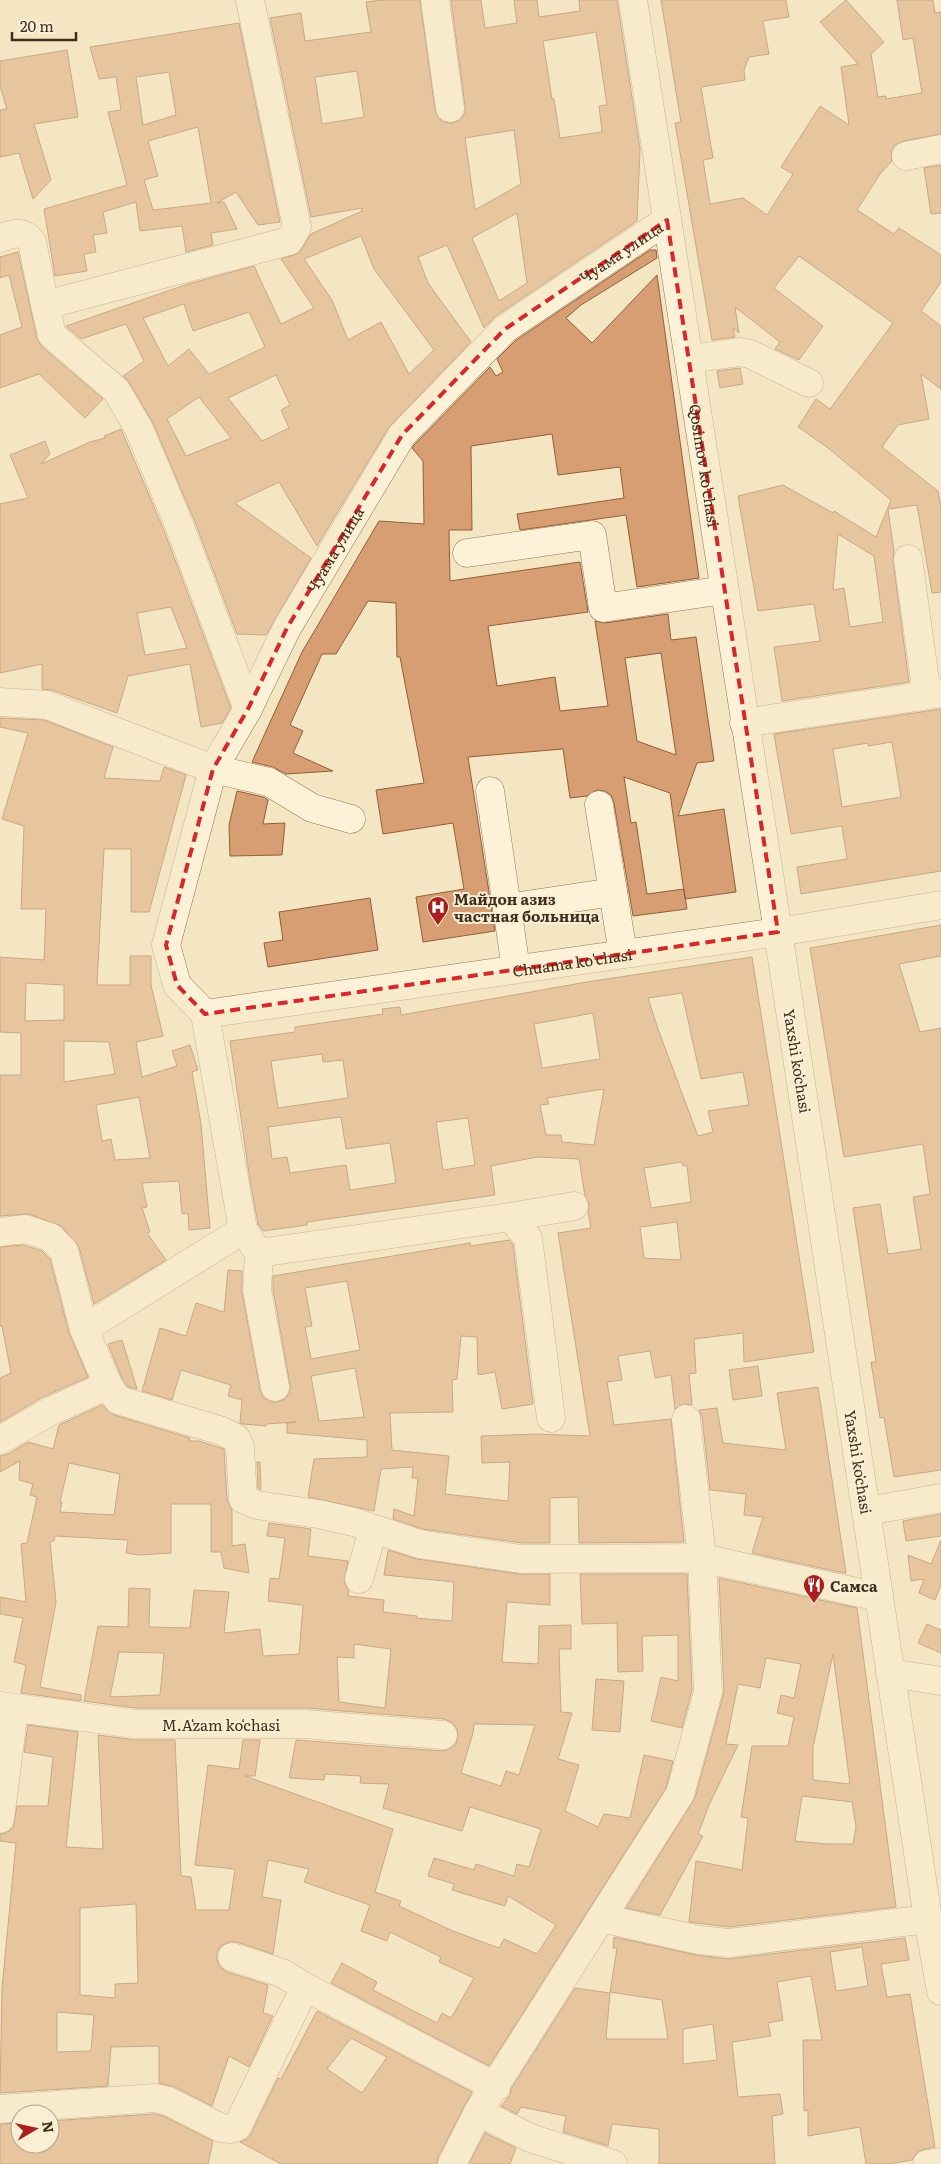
<svg xmlns="http://www.w3.org/2000/svg" width="941" height="2164" font-family="Literata,serif">
<rect width="100%" height="100%" fill="#f4e6c3"/>
<!-- building -->
<g fill="#d79e74" stroke="#945e39" fill-rule="evenodd">
<path d="M383,0H420L435,110L438,118L444,122L452,123L460,120L465,113V106L451,0H481L485,28L517,23L514,0H537L539,17L580,11L579,0H617L640,149L637,221L496,316L484,328L447,245L418,257L428,283L471,342L389,427L317,546L279,482L235,503L311,558L266,635L237,634L195,522L153,423L129,382L123,376L144,361L126,324L81,339L66,326L188,284L254,266L281,324L314,308L281,259L299,253L311,234L362,211V208L311,217L270,18L301,13L305,41L371,32L366,2ZM596,32L607,105L599,106L602,132L560,138L554,99H552L543,41ZM357,71L364,117L322,124L315,77ZM514,130L521,184L475,210L465,138ZM517,213L527,283L499,301L472,238ZM361,236L374,269L434,350L409,374L381,322L348,340L332,300L304,259ZM184,304L193,331L249,312L265,347L209,374L189,349L168,366L143,318ZM276,375L290,405L281,410L289,428L262,441L228,398ZM199,397L231,438L186,456L167,419Z"/>
<path d="M661,0H786L789,17L763,21L769,54L749,57L744,70L745,80L701,87L713,158L703,160L710,204L743,198L767,215L793,174L781,167L820,106L849,125L841,67L858,64L820,22L846,0L884,42L871,54L878,97L886,96V99L922,93L913,38L903,40L897,0H933L935,13L941,12V134L903,141L895,145L891,151L892,161L880,174L857,210L894,234L899,228L941,255V282L921,311L941,326V389L921,374L929,419L898,425L882,447L938,491L941,506V592L932,593L917,505L888,509L894,552L893,561L909,682L782,701L774,647L820,641L814,604L758,611L738,496L783,485L833,513L834,511L876,537L891,500L828,448L798,427L816,399L830,409L893,323L799,256L774,288L823,326L799,360L775,349L780,342L735,307L739,333L733,328L735,337L712,340L675,123L681,122ZM838,534L874,556L883,622L850,627L844,588L833,590Z"/>
<path d="M239,23L280,222L258,225L236,192L217,203L224,202L237,229L211,233L213,245L186,252L182,226L140,231L136,202L103,212L107,233L93,235L96,252L84,254L87,271L55,276L44,209L127,185L108,112L121,110L116,77L99,79L90,47ZM169,72L176,115L143,125L136,77ZM198,127L211,203L153,210L144,180L158,176L148,141Z"/>
<path d="M67,50L78,117L34,124L51,180L33,199L19,153L0,157V110L7,109L0,86V61Z"/>
<path d="M941,165V213L931,214L924,168Z"/>
<path d="M650,250H656L657,258L581,305L566,318L592,343L657,275L699,578L637,587L626,515L520,530L517,514L624,498L620,467L558,475L552,434L471,446L472,530H449L450,581L580,562L588,612L488,626L497,686L555,677L560,711L608,706L595,621L605,623L668,614L671,640L696,637L714,761L697,763L678,816L724,809L736,892L685,899L670,793L624,777L631,823L636,822L647,894L684,889L687,909L633,916L614,803L611,795L605,791L597,790L587,796L570,798L563,749L468,757L495,931L423,942L416,897L464,889L453,823L383,834L376,790L424,783L400,657H397L396,603L368,601L336,654H322L290,725L303,731L293,753L333,771L286,774L273,767L252,762L302,652L379,521L424,524L423,461L412,448L414,445L490,367L496,376L503,372L497,359L515,341ZM661,653L676,755L637,741L625,658Z"/>
<path d="M18,252L37,339L42,347L103,399L85,418L39,374L0,388V335L22,327L9,275L0,278V257Z"/>
<path d="M740,368L743,384L720,388L717,371Z"/>
<path d="M121,429L165,533L231,708L222,723L201,727L190,664L128,676L117,713L52,690L42,689V664L0,673V504L28,498L10,455L45,441L50,454L41,464L90,442L105,438L104,436ZM171,607L187,648L145,655L137,613Z"/>
<path d="M941,709V871L801,894L797,867L847,859L842,826L791,834L774,734ZM892,742L901,797L842,807L833,749L868,743V746Z"/>
<path d="M0,718L44,720L113,747L104,778L160,781L164,767L186,775L149,912H131V849H104L97,985H130V956H151V985L163,1036L136,1042L142,1077L177,1066L172,1051L190,1045L198,1070L192,1072L201,1124L210,1228L189,1230L188,1213L182,1214L179,1181L142,1183L147,1207L142,1208L150,1232L147,1233L166,1260L94,1304L79,1247L61,1226L29,1214L0,1216V1075H21V1033L0,1032V957L44,960L46,909H21L24,826L2,819L28,733L0,727ZM26,983L64,985V1020L25,1021ZM64,1041L109,1042L115,1074L64,1082ZM139,1097L150,1158L115,1160L111,1139L102,1141L96,1105Z"/>
<path d="M237,791L263,797L268,800L263,824L285,823L282,855L230,856L229,825Z"/>
<path d="M370,898L378,950L268,967L264,943L283,940L279,912Z"/>
<path d="M941,925V956L899,964L920,1032L941,1028V1470L894,1477L884,1417L880,1418L871,1362H876L853,1208L880,1204L888,1254L921,1249L913,1197L930,1194L923,1144L844,1157L810,948Z"/>
<path d="M752,957L814,1352L744,1362L743,1333L694,1339L696,1373L689,1374L692,1405L684,1404L675,1409L671,1375L655,1378L650,1351L618,1356L622,1380L607,1382L614,1425L671,1419L684,1542L579,1543L578,1497L550,1498V1543H522L423,1529L393,1519L394,1509L414,1516L418,1478H412L413,1467L381,1469L374,1511L308,1497L314,1459L367,1457V1440L287,1433V1423L296,1422L266,1424V1426L243,1424L240,1423L242,1400L228,1396L231,1385L181,1370L172,1400L142,1391L160,1328L186,1336L196,1303L224,1312L228,1270L242,1271V1293L260,1390L263,1397L270,1402H277L285,1399L290,1392V1385L273,1289V1276L470,1243L471,1246L509,1240L513,1245L533,1404L502,1409L495,1372L478,1375L477,1337L461,1336L457,1379L452,1380L453,1412L390,1413L392,1450L449,1456L445,1494L508,1501L510,1462L482,1463L481,1436L536,1434L590,1436L558,1233L591,1228L588,1212L589,1204L585,1196L579,1159L537,1157L491,1166L495,1195L307,1222V1225L263,1231L258,1224L249,1174L230,1041L295,1032V1027L383,1014L382,1009L400,1007L401,1015L587,982ZM682,993L701,1079L743,1072L749,1105L708,1111L713,1132L698,1136L658,1029L648,998ZM593,1013L600,1059L542,1068L534,1024ZM322,1054L323,1062L343,1060L348,1098L278,1108L271,1061ZM604,1089L594,1145L562,1142L561,1135H546L540,1105L549,1104L547,1098ZM341,1117L346,1149L390,1143L396,1183L350,1190L346,1165L290,1173L287,1157L272,1159L268,1127ZM468,1118L475,1165L443,1170L436,1122ZM682,1162L683,1166H687L691,1202L651,1208L644,1168ZM677,1222L681,1260L644,1258L640,1227ZM347,1281L360,1350L311,1359L305,1327L312,1326L305,1288ZM355,1368L364,1417L319,1421L311,1376Z"/>
<path d="M23,1245L42,1251L50,1259L69,1333L88,1377L43,1397L0,1422V1378L11,1373L2,1326H0V1247Z"/>
<path d="M122,1340L137,1389L128,1387L122,1378L108,1344Z"/>
<path d="M758,1366L762,1396L733,1400L729,1370Z"/>
<path d="M818,1387L846,1573H844L752,1553L763,1517L744,1515L746,1494L710,1490L702,1417L699,1410L717,1408L723,1443L786,1450L777,1393Z"/>
<path d="M102,1405L114,1415L190,1438L189,1441H199L224,1449L227,1500L232,1510V1546L245,1544L249,1573L224,1568L221,1552H211V1504H171V1553L139,1555L126,1553L128,1540L55,1536L54,1541L50,1542L56,1602L40,1687L81,1695V1701L21,1693L26,1665L14,1662L23,1618L0,1614V1597L26,1602L21,1544L27,1543L37,1497L30,1495L33,1484L19,1480L20,1461L0,1472V1456L8,1454L28,1442L53,1449L59,1425ZM69,1463L120,1474L114,1515L60,1512L62,1502H60Z"/>
<path d="M257,1462H260L261,1490L258,1488Z"/>
<path d="M941,1514V1536L906,1541L903,1521Z"/>
<path d="M269,1523L311,1529L308,1556L348,1561L344,1582L349,1591L348,1596L384,1600L383,1612L417,1616L416,1618L452,1621L454,1582L384,1575L388,1550L417,1559L519,1574H550V1605L507,1602L502,1662L538,1664L539,1626L571,1625V1649H559L561,1712L572,1713L558,1759L579,1765L565,1811L598,1827L604,1814L630,1818L644,1755L673,1761L666,1788L489,2066L331,1983L342,1963L377,1982L373,1990L437,2023L442,2013L451,2018L474,1978L439,1962L441,1957L390,1932L387,1941L361,1931L370,1905L304,1882L309,1869L268,1860L262,1897L281,1900L273,1954L237,1942H229L221,1946L217,1952V1960L220,1967L227,1972L268,1985L263,2013L273,2016L249,2067L229,2056L212,2106L175,2087L159,2083V2046L111,2047L108,2086L0,2093L2,1988L16,1843L0,1841V1834L6,1833L13,1828L17,1806H48L53,1757L24,1752L28,1725L78,1732L66,1847L103,1849L98,1735L135,1740H175L181,1876L191,1877L196,1910H229L235,1869L195,1865L208,1765L239,1769L243,1740H260L255,1776H245L393,1829L375,1892L401,1901L399,1906L453,1931L499,1948L504,1939L537,1954L556,1925L508,1896L505,1906L452,1890L454,1884L428,1876L434,1858L474,1870L476,1864L514,1876L517,1864L529,1867L541,1829L470,1807L462,1831L383,1808L389,1784L360,1783L361,1776L325,1774L324,1780L289,1778L296,1740L442,1751L449,1749L456,1744L458,1737L457,1729L451,1722L444,1719L305,1708H136L84,1701L98,1626L128,1627L129,1588L150,1589L149,1627L190,1628L194,1590L229,1592L224,1633L260,1629L263,1656L299,1654L303,1605L268,1601L270,1578L279,1579L285,1538L267,1536ZM354,1644L391,1649L385,1708L339,1702L337,1657L354,1658ZM119,1652L164,1653L160,1695L110,1697ZM474,1724L535,1725L519,1775L506,1771L501,1786L461,1773L473,1733ZM136,1904L138,1983L115,1984V1998L80,1995V1908ZM57,2012L94,2015L91,2051L57,2052Z"/>
<path d="M941,1540V1585L935,1600L919,1593L924,1579L911,1581L908,1555L931,1564Z"/>
<path d="M580,1574H687L692,1690L682,1728L651,1721L661,1677L678,1681V1635L642,1636L643,1671L618,1672L617,1623L582,1624Z"/>
<path d="M719,1578L857,1608L896,1907L729,1927L689,1922L696,1861L742,1870L748,1818L741,1817L752,1746H788L794,1717L777,1713L781,1695L794,1698L801,1664L766,1658L760,1688L738,1684L726,1744L738,1745L709,1805L698,1834L703,1836L660,1915L626,1908L695,1798L724,1692ZM833,1654L850,1784L813,1780V1747ZM802,1796L852,1802L856,1827L853,1844H827L795,1841Z"/>
<path d="M927,1624L941,1630V1653L918,1643Z"/>
<path d="M596,1679L624,1681L620,1732L592,1730Z"/>
<path d="M614,1937L696,1955L728,1959L905,1938L909,1960L881,1964L887,1997L910,1994L935,2147L918,2151L912,2160L888,2164H866L860,2127L808,2136V2110L804,2111L803,2040H822L811,1976L777,1982L783,2020L768,2023L771,2036L732,2042L738,2097L780,2094L783,2114L772,2116L775,2164H659V2129L612,2124L608,2146L563,2132L566,2116L521,2107L517,2114L501,2106L510,2095L511,2089L575,1988L610,1993L606,2039H668L662,2000L610,1992L617,1948H613ZM862,1947L868,1986L836,1991L830,1952ZM713,2024L717,2060L683,2064V2029Z"/>
<path d="M317,2011L472,2092L438,2157L437,2164H281L240,2142L247,2139L251,2134L278,2078L281,2079ZM351,2038L387,2057L362,2093L327,2069Z"/>
<path d="M154,2114L163,2116L213,2141L208,2164H0V2124L20,2123V2144H50V2121Z"/>
<path d="M485,2133L516,2148L510,2164H469Z"/>
</g>
<g fill="none" stroke-linecap="round" stroke-linejoin="round">
<!-- minor casing -->
<g stroke="#917757" stroke-width="29">
<g id="minor">
<path d="M435,0L450,108"/>
<path id="s1" d="M633,0L778,932L928,1919L941,1991"/>
<path d="M906,156L941,149"/>
<path d="M0,238C13,234 22,229 32,242L45,305"/>
<path d="M689,359L740,352L750,354L809,383"/>
<path d="M467,553L592,535L603,608L724,590"/>
<path d="M908,559L927,695"/>
<path id="s2" d="M0,702L47,705L213,769L248,709L287,628L402,435L505,329L667,220"/>
<path d="M248,709L180,527L139,429L116,390L52,335L45,305L289,241L297,227L250,0"/>
<path d="M744,723L941,693"/>
<path d="M490,791L516,969"/>
<path d="M599,805L623,954"/>
<path d="M507,908L613,892"/>
<path id="s3" d="M205,1014L778,932L941,905"/>
<path d="M510,1217L574,1206"/>
<path d="M0,1232L25,1229L50,1237L64,1251L84,1329L108,1385L51,1411L0,1440"/>
<path d="M259,1253L510,1217L528,1238L551,1418"/>
<path d="M84,1329L243,1230"/>
<path d="M108,1385L118,1400L222,1431L236,1438L240,1447L243,1499L257,1505L318,1514L354,1522L419,1544L521,1559L702,1558L708,1692L680,1794L478,2112L452,2164"/>
<path d="M275,1387L257,1290L259,1253L243,1230L205,1014L177,985L166,945L213,769L269,782L312,808L351,819"/>
<path d="M686,1419L702,1558L879,1597"/>
<path d="M867,1511L941,1498"/>
<path d="M359,1579L373,1530"/>
<path d="M890,1673L941,1681"/>
<path d="M0,1706L135,1724H304L443,1735"/>
<path d="M0,1819L14,1709"/>
<path d="M601,1918L699,1940L729,1943L928,1919"/>
<path d="M232,1957L282,1973L305,1987"/>
<path d="M0,2109L155,2098L168,2101L221,2128L230,2129L237,2127L305,1987L496,2087"/>
<path d="M478,2112L533,2139L613,2164"/>
<path d="M927,2164L941,2162"/>
</g>
</g>
<!-- minor -->
<use href="#minor" stroke="#fdf2d8" stroke-width="28"/>
</g>
<!-- marked area -->
<path d="M0 0H941V2164H0ZM667,220L778,932L205,1014L177,985L166,945L213,769L248,709L287,628L402,435L505,329Z" fill="#f4e6c3" fill-opacity=".55" fill-rule="evenodd"/>
<path fill="none" stroke="#d62828" stroke-width="4" stroke-dasharray="10 6" stroke-linejoin="round" d="M667,220L778,932L205,1014L177,985L166,945L213,769L248,709L287,628L402,435L505,329Z"/>
<!-- icons -->
<defs>
<g id="hospital-pin" transform="scale(1.125)"><path d="M0 17L-7.5 6A9.5 9.5 0 1 1 7.5 6Z" fill="#a81f1e" stroke="#faefd4"/><path d="M-5-5h3v3.5h4V-5h3V5h-3V1.5h-4V5h-3Z" fill="#fff"/></g>
<g id="restaurant-pin" transform="scale(1.125)"><path d="M0 17L-7.5 6A9.5 9.5 0 1 1 7.5 6Z" fill="#a81f1e" stroke="#faefd4"/><path d="M-5-6h1v4h1v-4h1v4h1v-4h1v5L-1.5 .5V6h-2V.5L-5-1ZM5-6V6H3V1.5H1.5Q1.5-4 5-6Z" fill="#fff"/></g>
</defs>
<g fill-rule="evenodd">
<use href="#hospital-pin" x="438" y="907"/>
<use href="#restaurant-pin" x="814" y="1585"/>
</g>
<g text-anchor="middle" dominant-baseline="central" stroke-width="4" stroke-linejoin="round" paint-order="stroke">
<!-- street labels -->
<g font-size="15" fill="#3f2e1d" stroke="#faefd4">
<text stroke="none"><textPath href="#s2" startOffset="896">Чуама улица</textPath></text>
<text stroke="none"><textPath href="#s1" startOffset="471">Qosimov ko'chasi</textPath></text>
<text stroke="none"><textPath href="#s2" startOffset="476">Чуама улица</textPath></text>
<text stroke="none"><textPath href="#s3" startOffset="371">Chuama ko'chasi</textPath></text>
<text transform="translate(798 1061) rotate(81)">Yaxshi koʻchasi</text>
<text transform="translate(859 1462) rotate(81)">Yaxshi koʻchasi</text>
<text x="221" y="1724">M.Aʻzam koʻchasi</text>
</g>
<!-- poi labels -->
<g font-size="15" font-weight="bold" fill="#3f2e1d" stroke="#faefd4" text-anchor="start">
<text x="454" y="898">Майдон азиз<tspan x="454" dy="17">частная больница</tspan></text>
<text x="830" y="1585">Самса</text>
</g>
</g>
<!-- north arrow -->
<g transform="translate(35 2129) rotate(81)"><circle r="24" fill="#faefd4" stroke="#afa28b"/>
<path d="M0-4L9 19L0 12L-9 19Z" fill="#a81f1e"/>
<text y="-8" font-size="14" font-weight="bold" text-anchor="middle" fill="#3f2e1d">N</text>
</g>
<!-- scale -->
<path d="M12 32v8h64v-8" fill="none" stroke="#3f2e1d" stroke-width="2.5"/>
<text x="20" y="32" font-size="15" fill="#3f2e1d" stroke="#faefd4" stroke-width="4" paint-order="stroke">20 m</text>
</svg>
